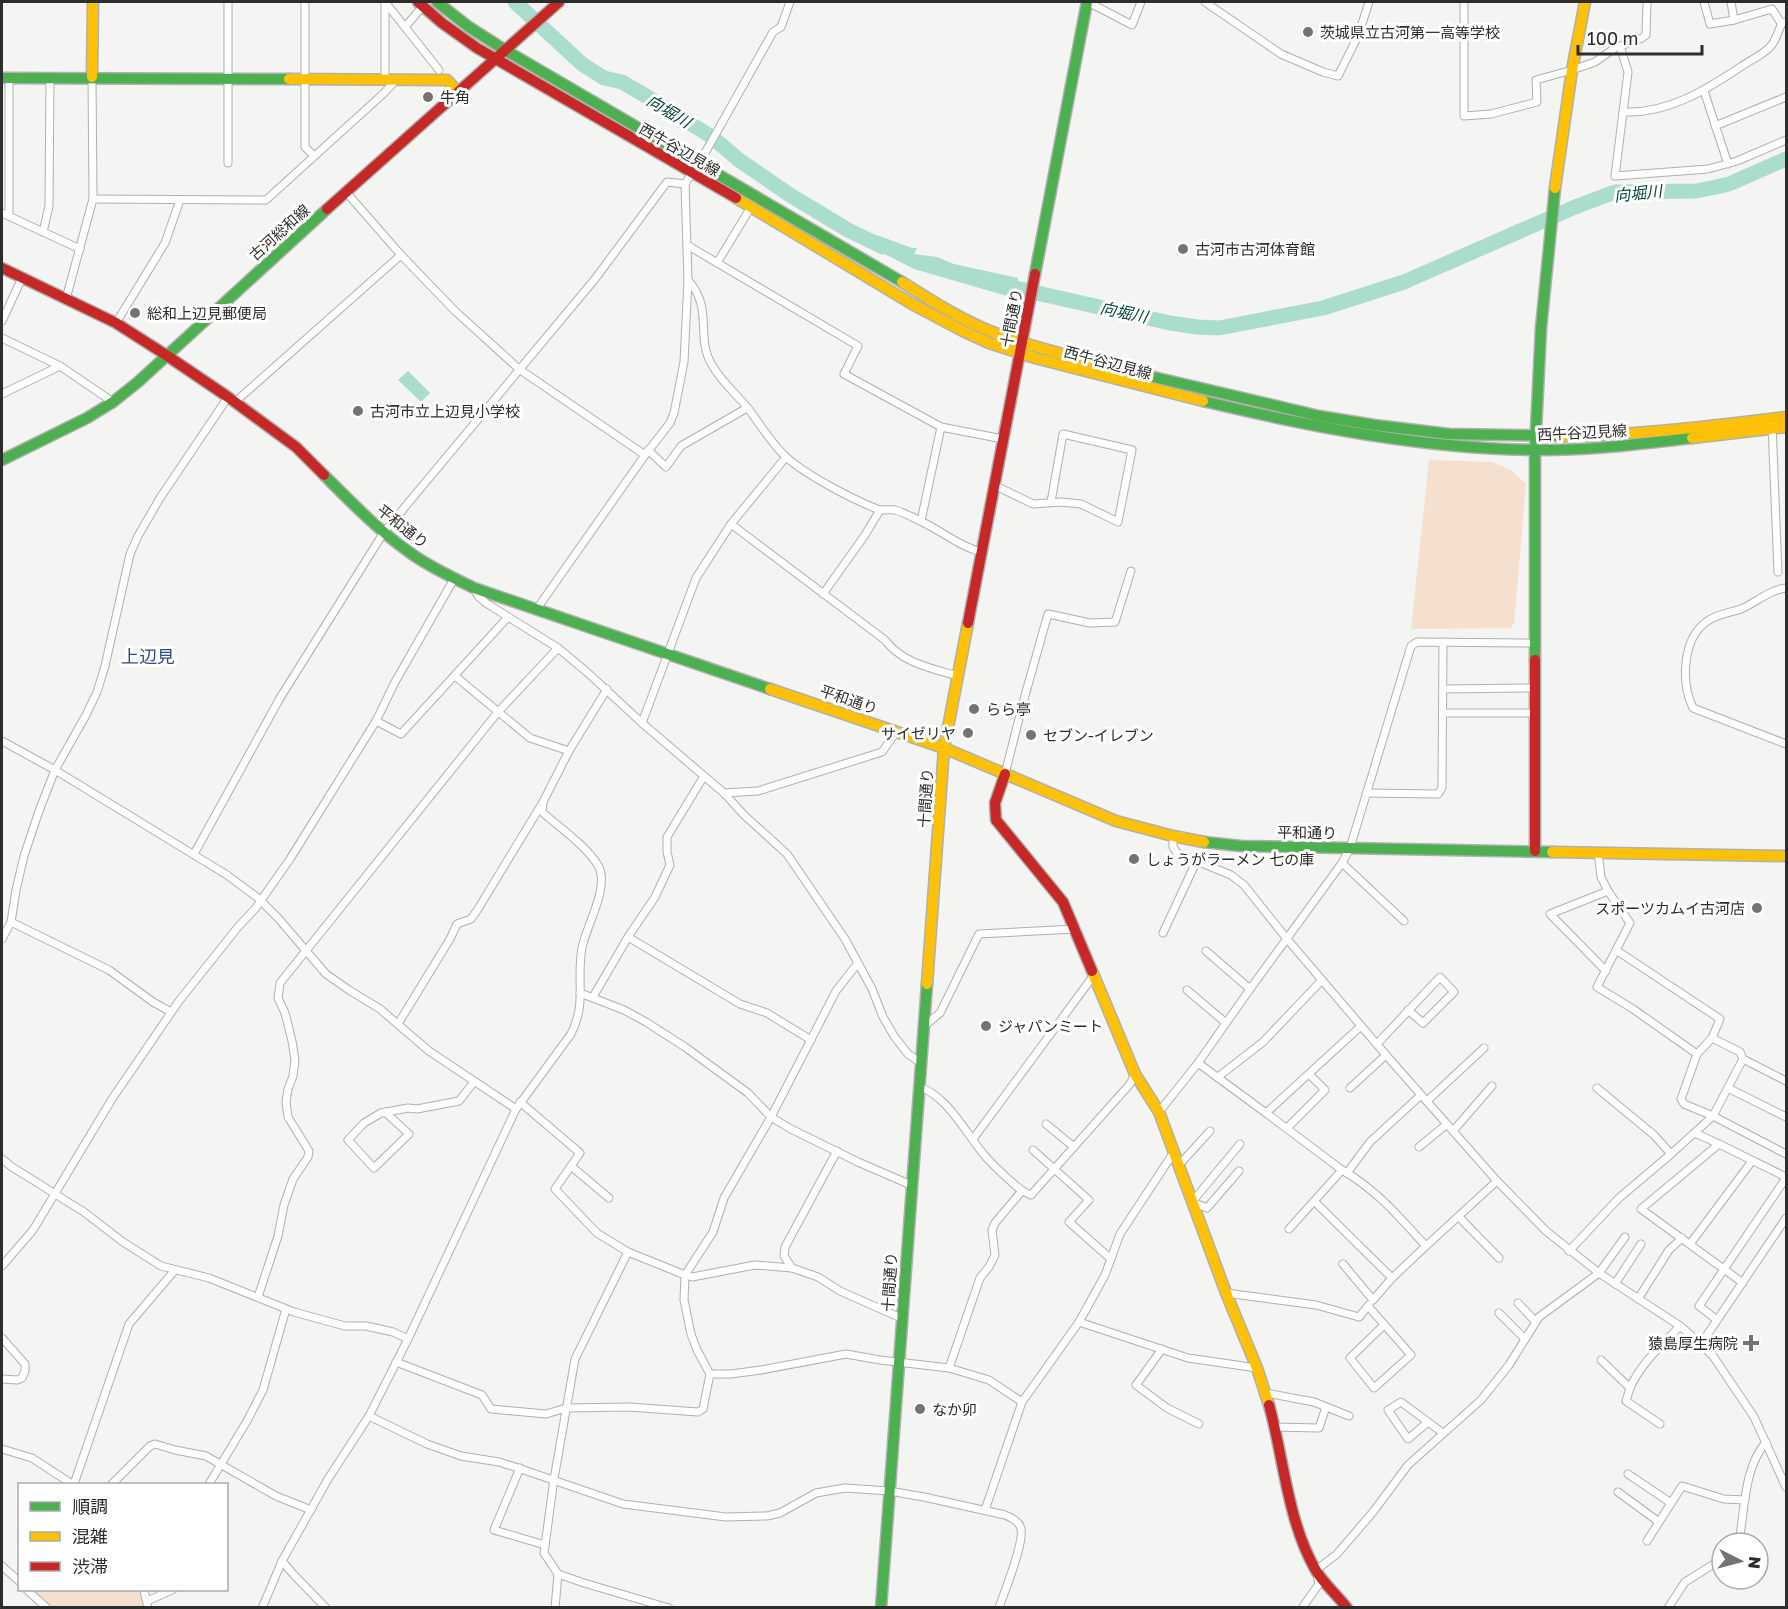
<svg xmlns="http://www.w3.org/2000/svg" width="1788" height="1609" font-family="'Golos Text','Noto Sans JP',sans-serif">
<rect width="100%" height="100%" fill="#f4f4f2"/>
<!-- green -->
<g fill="#f5dfcf">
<path d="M1429,460L1492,462L1511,470L1526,484L1514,624L1510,628L1411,629Z"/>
<path d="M27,1590H144L148,1607H47Z"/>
</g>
<!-- water -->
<g fill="#aaddcd">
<path d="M877,235L912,248H917L914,254L937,257L954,264L1018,278L1014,298L914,269L867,245L866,238Z"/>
<path d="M408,371L430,393L421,402L398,380Z"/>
</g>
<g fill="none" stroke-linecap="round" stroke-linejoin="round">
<!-- river -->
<g stroke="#aaddcd" stroke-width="15">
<path d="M515,2L582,64L604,78L622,82L651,99L712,137L739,160L790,195L848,230L883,247"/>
<path d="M997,284L1170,323L1197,327L1219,328L1323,308L1404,282L1575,207L1615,192L1696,191L1716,187L1729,184L1786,159"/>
</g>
<!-- street casing -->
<g stroke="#b0b0ae" stroke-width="9">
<g id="street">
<path d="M228,2V163"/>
<path d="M305,2V147L314,156"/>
<path d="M385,2L439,70"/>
<path d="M1088,2L1132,25L1141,2"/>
<path d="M1205,2L1281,54L1323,72L1338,76L1358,36L1369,2"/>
<path d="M1464,2V116L1491,114L1537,102L1536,80L1572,70L1595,62L1615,48L1642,38L1646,35L1647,2"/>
<path d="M1704,2L1710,24L1734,20L1772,9L1781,23L1786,22"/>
<path d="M1731,2L1734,20"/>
<path d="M405,27L423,6"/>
<path d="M1620,46L1628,72L1615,176L1708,169L1737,161L1786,140"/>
<path d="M385,80V2"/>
<path d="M1704,91L1728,164"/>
<path d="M1623,112C1668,114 1706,90 1742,66C1751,60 1762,55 1769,48C1776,42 1778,31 1782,23"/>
<path d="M1715,126L1786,97"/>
<path d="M346,192L401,255L455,311L519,369L645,455"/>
<path d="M93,199L266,200L383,94L396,80"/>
<path d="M2,213L80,249"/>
<path d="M9,216V78"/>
<path d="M43,232L49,206L50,78"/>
<path d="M687,245L858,346L844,374L941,427"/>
<path d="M717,263L751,207"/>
<path d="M688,280C714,309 695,337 712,365C721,381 735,393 747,407C760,424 771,443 786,457C806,475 852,499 877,509C883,511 889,509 895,510C903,512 912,517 920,521C941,530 958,546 981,552"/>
<path d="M66,299L93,199L92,77"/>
<path d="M2,321L22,278"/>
<path d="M116,323L165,243L180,200"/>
<path d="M2,338L60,366L113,402"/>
<path d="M2,394L60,366"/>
<path d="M235,402L401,255"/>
<path d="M1772,424L1778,572"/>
<path d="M648,450L666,467L681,446L747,408"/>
<path d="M994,485L1033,504L1061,502L1081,504L1118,522L1132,450L1063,434L1051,502"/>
<path d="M921,521L941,427L1003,439"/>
<path d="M731,524L885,640C902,663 931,668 957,676"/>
<path d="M474,588L478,596L486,603L558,648L588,673L642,723L724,793L744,815L787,854L845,939L872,989L883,1017L894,1036L908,1054L921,1063"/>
<path d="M1786,588C1769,590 1757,602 1741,609C1729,613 1716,614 1706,622C1682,640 1681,683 1693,708L1786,744"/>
<path d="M823,594L865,535L880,510"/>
<path d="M536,610L645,455L670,423L674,413L684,362L688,280L685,184L705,153L773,32L781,27L790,2"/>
<path d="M455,676L530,738L569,751"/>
<path d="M1443,689L1535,688"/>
<path d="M1443,713H1535"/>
<path d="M376,721L401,734L508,617"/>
<path d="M642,723L696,578L731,524L786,457"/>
<path d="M2,741L55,770L227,875L258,898L278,918L326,974L349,990L380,1009L429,1051L516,1109"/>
<path d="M1005,774L1024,699L1048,614L1090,623L1115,622L1131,571"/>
<path d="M704,776L667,837V852L670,865L655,897L628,937L740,1004L767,1013L811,1040"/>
<path d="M724,793L758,791L882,752L897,731"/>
<path d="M1366,793L1438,794L1442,788L1443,642"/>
<path d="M1173,836V847L1177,853L1231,875L1244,885L1287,939L1386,1055L1497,1181L1546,1231L1599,1273L1680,1326L1701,1344L1713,1356L1754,1417L1786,1487"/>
<path d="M1598,852L1601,877L1608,891L1630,923L1597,987L1633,1009L1697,1054"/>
<path d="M194,854L280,698L384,532L595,279L667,182L685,184"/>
<path d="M1342,863L1404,921"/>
<path d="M11,922L109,970L153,1002L171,1012"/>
<path d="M1163,933L1197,860"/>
<path d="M2,939L11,922L16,890L24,856L39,811L55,770L86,715L97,692L105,666L130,554L138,536L160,498L228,397"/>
<path d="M1616,950L1720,1019L1712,1038L1697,1054L1681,1099L1684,1104L1713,1116L1786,1154"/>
<path d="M1206,951L1250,989"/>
<path d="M1606,971L1550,914L1608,891"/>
<path d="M1187,990L1226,1023"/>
<path d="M580,993L624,1010L646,1022L685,1047L748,1093L771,1117L791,1129L858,1162L911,1185"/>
<path d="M593,997L628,937"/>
<path d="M398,1024L450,939L457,924L471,919L478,909L543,802L569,751L607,689"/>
<path d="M924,1026L940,1013L979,934L1075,929"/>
<path d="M1712,1038L1740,1052L1743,1059L1786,1081"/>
<path d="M1377,1044L1440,977L1454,992L1423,1023L1408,1010"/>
<path d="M1198,1063L1266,1113L1361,1026"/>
<path d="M1218,1077L1263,1042L1322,980"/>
<path d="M919,1087C946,1094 968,1136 985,1156C991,1163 999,1170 1005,1176C1014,1184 1020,1191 1031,1195L1130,1084L1135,1074"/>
<path d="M1350,1088L1386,1055"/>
<path d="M1597,1088L1654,1135L1671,1154"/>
<path d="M1728,1088L1786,1117"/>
<path d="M1427,1101L1484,1048"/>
<path d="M520,1102L580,1153L555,1189L597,1233L628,1252L685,1275L692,1277L755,1265L792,1268L818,1277L840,1291L901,1318"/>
<path d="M385,1112L409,1134L374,1168L348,1140L364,1123L381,1113L408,1108L417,1109L459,1101L474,1082"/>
<path d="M1159,1112L1198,1063L1250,989L1342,863L1350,848L1411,646L1417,642L1535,643"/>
<path d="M1266,1113L1342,1170L1289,1229"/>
<path d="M1046,1124L1074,1147"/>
<path d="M1287,1128L1325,1090L1309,1074"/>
<path d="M1453,1131L1492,1086"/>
<path d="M1695,1133L1719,1144"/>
<path d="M973,1139L1094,975"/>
<path d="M1419,1147L1447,1124"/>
<path d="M1033,1150L1089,1200L1069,1222L1111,1259"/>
<path d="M2,1159L12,1167L84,1212L123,1242L161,1266L209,1278L294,1312L345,1326H366L393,1332L408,1339"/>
<path d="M1179,1165L1210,1131"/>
<path d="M571,1166L609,1198"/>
<path d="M1342,1170C1377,1190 1399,1217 1426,1246L1392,1278"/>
<path d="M1239,1171L1207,1208L1192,1202L1240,1144"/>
<path d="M1347,1173L1370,1142L1421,1095"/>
<path d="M1315,1202L1392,1278L1373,1300L1343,1264"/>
<path d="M1459,1217L1499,1258"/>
<path d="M1690,1244L1752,1161"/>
<path d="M1426,1246L1497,1181"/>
<path d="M1569,1251L1619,1198L1671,1154L1713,1116L1743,1059"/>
<path d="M628,1252L575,1359L554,1479L544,1553L558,1574L584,1583L669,1608"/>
<path d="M2,1266L33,1230L112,1099L179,1001L238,927L255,909L290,859L376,721L395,682L454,579"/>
<path d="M792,1268L784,1256L785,1247L837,1151"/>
<path d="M1743,1283L1641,1209L1719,1144L1786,1177"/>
<path d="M1615,1284L1641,1244"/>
<path d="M1226,1293L1316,1305L1359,1317L1369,1305"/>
<path d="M258,1297L278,1236L284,1205L293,1179L308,1157L309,1151L288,1117L286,1102L288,1089L293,1076L295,1060L292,1041L285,1013L278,998L280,983L498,712L558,648"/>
<path d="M1638,1299L1669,1250L1682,1238"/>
<path d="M1518,1303L1536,1322"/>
<path d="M1368,1306L1411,1355L1374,1388L1350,1358L1384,1325"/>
<path d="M1499,1313L1525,1339"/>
<path d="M1717,1320L1699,1306L1786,1178"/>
<path d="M1079,1322L1188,1358L1257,1368"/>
<path d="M2,1338L25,1364V1371L22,1378L17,1380L2,1379"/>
<path d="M1701,1344L1786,1218"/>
<path d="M1162,1349L1136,1385L1167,1408L1199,1424"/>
<path d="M1601,1360L1630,1388L1626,1401L1660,1424"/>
<path d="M396,1362L482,1395L491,1409L546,1414L566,1408L629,1407L698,1412L703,1409L710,1374H731L761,1370L846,1354L880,1360L949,1368L989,1380L1022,1402"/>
<path d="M949,1368L980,1278L989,1267L995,1255L992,1230L995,1223L1021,1192"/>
<path d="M710,1374L697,1350L691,1334L684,1300L685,1275L713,1232L724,1198L771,1117L836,991L858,963"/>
<path d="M1630,1388C1641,1363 1661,1346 1680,1326"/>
<path d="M1266,1393L1314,1402L1349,1416"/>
<path d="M369,1416L427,1444L461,1456L499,1462L518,1468L623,1504L726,1517L767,1516L780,1513L816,1493L845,1488L889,1491L924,1497L1005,1515C1010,1517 1017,1520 1020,1526C1027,1538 1004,1592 999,1608"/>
<path d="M1428,1422L1408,1439L1388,1410L1401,1402L1443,1433"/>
<path d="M1274,1427L1319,1428L1326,1407"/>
<path d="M2,1449L32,1458L72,1484"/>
<path d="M520,1468L494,1530L545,1545"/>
<path d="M1628,1474L1671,1503"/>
<path d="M74,1484L129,1324L175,1270"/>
<path d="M112,1484L150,1446L155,1444L175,1450L206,1456L276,1496L311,1510"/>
<path d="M209,1484L247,1421L263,1390L286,1309"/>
<path d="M1618,1492L1659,1522"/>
<path d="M985,1510L1022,1402L1079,1322L1105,1275L1120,1234L1174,1152"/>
<path d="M1647,1541L1682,1486L1724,1499L1745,1500"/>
<path d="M1736,1543L1740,1535C1745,1504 1745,1467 1766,1442"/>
<path d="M282,1561L294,1575L326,1608"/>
<path d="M2,1566L20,1582"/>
<path d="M27,1590L47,1608"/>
<path d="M144,1590L148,1608"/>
<path d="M147,1601L172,1590"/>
<path d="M262,1608L282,1561L328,1479L369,1416L408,1339L516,1109L571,1034C587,1003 576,980 582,948C586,926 609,889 599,867C588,847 559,827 542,812L543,802"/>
<path d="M555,1608L558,1574"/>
<path d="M1302,1608L1319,1584L1316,1570L1337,1554L1373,1512L1408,1465L1481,1400L1509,1365L1539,1317L1599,1273L1625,1237"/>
<path d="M1668,1608L1685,1582L1722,1559"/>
</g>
</g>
<!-- fast casing -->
<g stroke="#b0b0ae" stroke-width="13">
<g id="fast">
<path d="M437,2L469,27L505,50L902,282"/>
<path d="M2,78L289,79"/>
<path d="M1035,274L1087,2"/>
<path d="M1149,376L1319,416L1374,425L1449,434L1565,436"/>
<path d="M1203,401C1311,427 1421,448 1532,450C1586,451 1639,444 1692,438"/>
<path d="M2,460L87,418L113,402L138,382L327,209"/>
<path d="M324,475C351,502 378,530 409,552C429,567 452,577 474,588L770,689"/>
<path d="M1535,660V450L1541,328L1555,188"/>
<path d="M1204,842L1241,846L1552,852"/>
<path d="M881,1608L927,984"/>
</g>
</g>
<!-- slow casing -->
<g stroke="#b0b0ae" stroke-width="13">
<g id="slow">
<path d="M92,77L93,2"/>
<path d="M289,79L447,80L458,92"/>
<path d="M1555,188L1572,70L1585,2"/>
<path d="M736,198L912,304L963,331L989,343L1035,358L1203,401"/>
<path d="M902,282C930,300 960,319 990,331C1041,351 1096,362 1149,376"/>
<path d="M1565,436C1639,435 1712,426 1786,417"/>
<path d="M1692,438L1786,427"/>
<path d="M770,689L944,748L1116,821L1173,836L1204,842"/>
<path d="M1552,852L1786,856"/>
<path d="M1092,971L1135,1074L1159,1112L1226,1293L1257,1368L1269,1405"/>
<path d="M927,984L944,748L968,623"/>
</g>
</g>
<!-- jam casing -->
<g stroke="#b0b0ae" stroke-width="13">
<g id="jam">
<path d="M418,2L442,23L477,48L736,198"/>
<path d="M327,209L559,2"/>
<path d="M2,268L116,323L166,355L228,397L296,447L324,475"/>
<path d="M968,623L1035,274"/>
<path d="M1535,660V851"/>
<path d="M1005,774L995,803L996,820L1063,902L1092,971"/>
<path d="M1269,1405C1284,1459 1287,1519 1315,1569C1323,1583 1337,1595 1347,1608"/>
</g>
</g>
<!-- street -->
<use href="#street" stroke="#fdfdfd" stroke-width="7"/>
<!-- fast -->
<use href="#fast" stroke="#4caf50" stroke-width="10"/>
<!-- slow -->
<use href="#slow" stroke="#ffc107" stroke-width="10"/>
<!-- jam -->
<use href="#jam" stroke="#c62828" stroke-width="10"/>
</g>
<!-- markers -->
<g fill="#737371" stroke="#fff" stroke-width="2">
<circle cx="1308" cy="32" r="6"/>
<circle cx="428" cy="97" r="6"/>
<circle cx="1183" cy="249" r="6"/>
<circle cx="135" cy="313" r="6"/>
<circle cx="358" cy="411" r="6"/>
<circle cx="974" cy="709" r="6"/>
<circle cx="968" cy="733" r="6"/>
<circle cx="1031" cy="735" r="6"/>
<circle cx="1134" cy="859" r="6"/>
<circle cx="1757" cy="908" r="6"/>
<circle cx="986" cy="1026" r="6"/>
<path d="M1748 1334h6v6h6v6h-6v6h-6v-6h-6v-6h6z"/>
<circle cx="920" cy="1409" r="6"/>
</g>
<g text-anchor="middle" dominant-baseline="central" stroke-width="6" stroke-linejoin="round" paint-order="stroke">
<!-- poi labels -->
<g font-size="15" fill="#2d2d2b" stroke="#fff" text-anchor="start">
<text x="1320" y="32">茨城県立古河第一高等学校</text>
<text x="440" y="97">牛角</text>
<text x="1195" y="249">古河市古河体育館</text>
<text x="147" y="313">総和上辺見郵便局</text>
<text x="370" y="411">古河市立上辺見小学校</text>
<text x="986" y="709">らら亭</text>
<text x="956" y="733" text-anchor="end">サイゼリヤ</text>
<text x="1043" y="735">セブン-イレブン</text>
<text x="1146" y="859">しょうがラーメン 七の庫</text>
<text x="1745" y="908" text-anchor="end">スポーツカムイ古河店</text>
<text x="998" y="1026">ジャパンミート</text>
<text x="1738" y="1343" text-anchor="end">猿島厚生病院</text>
<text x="932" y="1409">なか卯</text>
</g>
<!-- street labels -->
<g font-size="15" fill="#2d2d2b" stroke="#fff">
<text transform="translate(680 149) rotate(30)">西牛谷辺見線</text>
<text transform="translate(279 232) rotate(-42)">古河総和線</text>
<text transform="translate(1011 318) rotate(-79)">十間通り</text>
<text transform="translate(1108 362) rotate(15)">西牛谷辺見線</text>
<text transform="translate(1582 432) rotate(-3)">西牛谷辺見線</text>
<text transform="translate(403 526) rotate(38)">平和通り</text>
<text transform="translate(849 699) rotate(19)">平和通り</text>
<text transform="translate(925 798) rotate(-86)">十間通り</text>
<text transform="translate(1307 832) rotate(1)">平和通り</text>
<text transform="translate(889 1282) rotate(-86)">十間通り</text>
</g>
<!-- water labels -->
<g font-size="16" font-style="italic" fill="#034638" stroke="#fff">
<text transform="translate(669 111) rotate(31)">向堀川</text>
<text transform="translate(1638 193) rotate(-6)">向堀川</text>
<text transform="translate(1124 312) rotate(12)">向堀川</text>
</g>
<!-- quarter labels -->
<g font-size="18" fill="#2f4e86" stroke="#fff">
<text x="148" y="656">上辺見</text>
</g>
</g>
<!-- border -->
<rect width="1788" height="1609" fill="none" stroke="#2d2d2b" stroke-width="6"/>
<!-- legend -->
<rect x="18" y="1483" width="210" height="108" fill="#ffffff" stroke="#ababaa" stroke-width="1.5"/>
<rect x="30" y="1502" width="30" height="9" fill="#4caf50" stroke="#ababaa" stroke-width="1.5"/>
<text x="72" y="1513" font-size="18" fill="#2d2d2b">順調</text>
<rect x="30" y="1532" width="30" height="9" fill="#ffc107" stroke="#ababaa" stroke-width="1.5"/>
<text x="72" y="1543" font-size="18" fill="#2d2d2b">混雑</text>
<rect x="30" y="1562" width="30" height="9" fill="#c62828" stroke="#ababaa" stroke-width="1.5"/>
<text x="72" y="1573" font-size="18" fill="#2d2d2b">渋滞</text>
<!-- north arrow -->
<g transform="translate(1740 1561) rotate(96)"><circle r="28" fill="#ffffff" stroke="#ababaa" stroke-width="1.5"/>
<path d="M0-4.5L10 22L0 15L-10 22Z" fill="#737371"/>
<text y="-9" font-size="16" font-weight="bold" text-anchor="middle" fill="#2d2d2b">N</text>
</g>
<!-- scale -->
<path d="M1578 45v9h124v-9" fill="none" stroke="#2d2d2b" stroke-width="3"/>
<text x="1587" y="45" font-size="18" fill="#2d2d2b" stroke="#ffffff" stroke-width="4.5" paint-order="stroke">100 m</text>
</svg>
